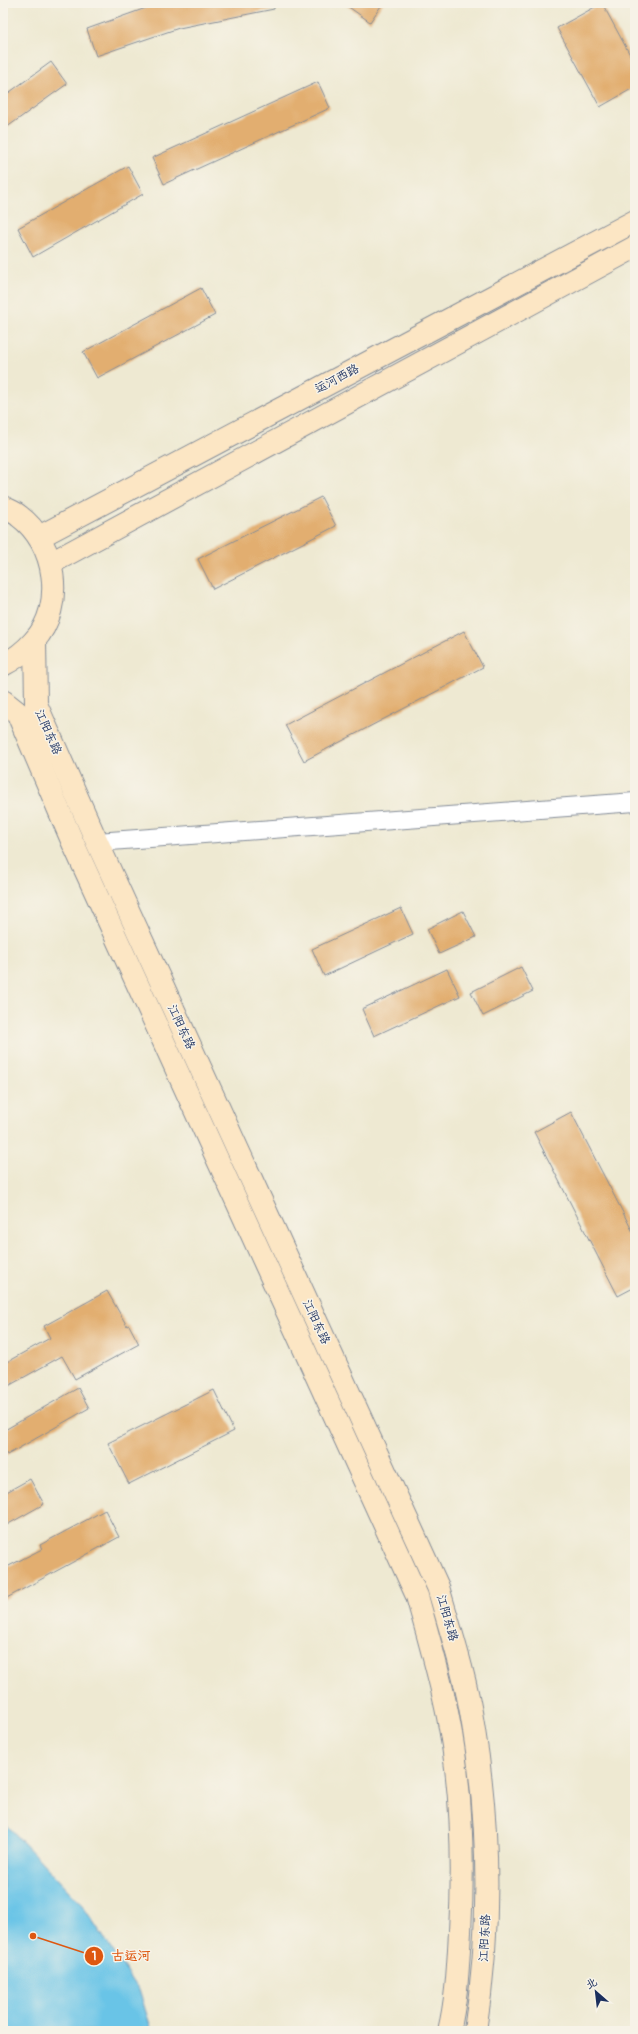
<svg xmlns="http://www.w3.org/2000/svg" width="638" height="2034" font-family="Pangolin,'LXGW WenKai TC',sans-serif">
<rect width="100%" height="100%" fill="#f7f3e8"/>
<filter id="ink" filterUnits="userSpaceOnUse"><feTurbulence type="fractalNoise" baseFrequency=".025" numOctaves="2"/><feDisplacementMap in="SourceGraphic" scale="8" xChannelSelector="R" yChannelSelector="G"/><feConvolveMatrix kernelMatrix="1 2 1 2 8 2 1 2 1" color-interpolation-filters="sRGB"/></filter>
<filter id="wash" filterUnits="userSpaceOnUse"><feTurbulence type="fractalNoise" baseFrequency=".012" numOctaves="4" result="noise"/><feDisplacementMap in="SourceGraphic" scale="16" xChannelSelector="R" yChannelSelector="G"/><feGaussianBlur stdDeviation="0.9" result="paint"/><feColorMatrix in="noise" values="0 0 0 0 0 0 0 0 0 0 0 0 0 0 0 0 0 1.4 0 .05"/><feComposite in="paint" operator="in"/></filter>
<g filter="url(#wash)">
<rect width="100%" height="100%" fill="#eee9d2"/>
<!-- water -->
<path fill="#69c4e7" stroke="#427aa2" d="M3,1821L82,1905L139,1990L152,2031H3Z"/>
<g id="blocks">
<!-- building -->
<g fill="#e2ae70">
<path d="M160,3H274V9L179,28L96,56L87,29Z"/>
<path d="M343,3H383L370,22Z"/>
<path d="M602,3L635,64V87L600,107L557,28Z"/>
<path d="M51,62L67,84L3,130V97Z"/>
<path d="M318,82L330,108L164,184L152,158Z"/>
<path d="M128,166L143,194L33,257L18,228Z"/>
<path d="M201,288L215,315L97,378L83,352Z"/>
<path d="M321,497L336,526L213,589L198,559Z"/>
<path d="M464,631L483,667L304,761L285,725Z"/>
<path d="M401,908L413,934L324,976L312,949Z"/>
<path d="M463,911L476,937L439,954L427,929Z"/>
<path d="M521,967L533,991L483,1016L471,992Z"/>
<path d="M447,969L460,996L374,1036L362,1009Z"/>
<path d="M571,1112L635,1236V1287L618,1296L534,1132Z"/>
<path d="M107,1291L127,1326L129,1325L139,1344L75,1379L62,1356L3,1389V1364L50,1338L44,1326Z"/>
<path d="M78,1388L89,1408L7,1455L3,1448V1431Z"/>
<path d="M214,1390L234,1431L129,1484L108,1443Z"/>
<path d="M30,1479L44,1504L3,1527V1494Z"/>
<path d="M105,1510L119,1537L3,1600V1569L42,1549L40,1545Z"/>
</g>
</g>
</g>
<g filter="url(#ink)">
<use href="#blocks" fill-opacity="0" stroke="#848c98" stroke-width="1"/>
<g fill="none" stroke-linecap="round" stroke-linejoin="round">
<!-- street casing -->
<g stroke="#848c98" stroke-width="20">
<path id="street" d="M97,842L635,802"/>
</g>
<!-- secondary casing -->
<g stroke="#848c98" stroke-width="24">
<g id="secondary">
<path d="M3,507C8,510 15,512 19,516C56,543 66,606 34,641C25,651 15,659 3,665"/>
<path d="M39,537L635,221"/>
<path d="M51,563L635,247"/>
<path d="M35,640L36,704L97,842L438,1587C451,1632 466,1678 473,1724C490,1826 491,1929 475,2031"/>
<path d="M3,701L17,712L73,843L417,1596C428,1636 440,1676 448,1717C462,1788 464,1860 460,1932C458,1965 457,1998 449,2031"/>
</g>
</g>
<!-- street -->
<use href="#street" stroke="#fff" stroke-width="18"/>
<!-- secondary -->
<use href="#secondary" stroke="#fce6c4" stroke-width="22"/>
</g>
</g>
<g text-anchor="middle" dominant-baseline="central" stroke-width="3" stroke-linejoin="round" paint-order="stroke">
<!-- street labels -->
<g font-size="12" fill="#1b2f5e" stroke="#f7f3e8">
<text transform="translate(337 379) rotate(-28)">运河西路</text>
<text transform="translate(48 732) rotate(66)">江阳东路</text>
<text transform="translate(181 1027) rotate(65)">江阳东路</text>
<text transform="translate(316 1322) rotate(65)">江阳东路</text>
<text transform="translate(447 1618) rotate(74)">江阳东路</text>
<text transform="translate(485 1938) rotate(-87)">江阳东路</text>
</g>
</g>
<!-- callouts -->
<path fill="none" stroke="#de5710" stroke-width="1.5" d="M33 1936L94 1956"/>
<g fill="#de5710" stroke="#f7f3e8" stroke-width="1.5">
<circle cx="33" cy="1936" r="4"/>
<circle cx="94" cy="1956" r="10"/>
</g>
<g font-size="12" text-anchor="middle" font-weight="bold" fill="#fff">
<text x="94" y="1960">1</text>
</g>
<g font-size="13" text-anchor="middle" font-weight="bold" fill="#de5710" stroke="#f7f3e8" stroke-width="3" stroke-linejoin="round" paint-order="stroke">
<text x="131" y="1960">古运河</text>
</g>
<!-- margin -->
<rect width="638" height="2034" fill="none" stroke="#f7f3e8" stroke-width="16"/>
<!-- north arrow -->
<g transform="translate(596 1992) rotate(332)" stroke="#f7f3e8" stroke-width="3" paint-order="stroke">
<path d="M0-3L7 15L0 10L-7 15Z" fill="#1b2f5e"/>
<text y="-6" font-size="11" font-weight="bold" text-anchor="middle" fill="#1b2f5e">北</text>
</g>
</svg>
